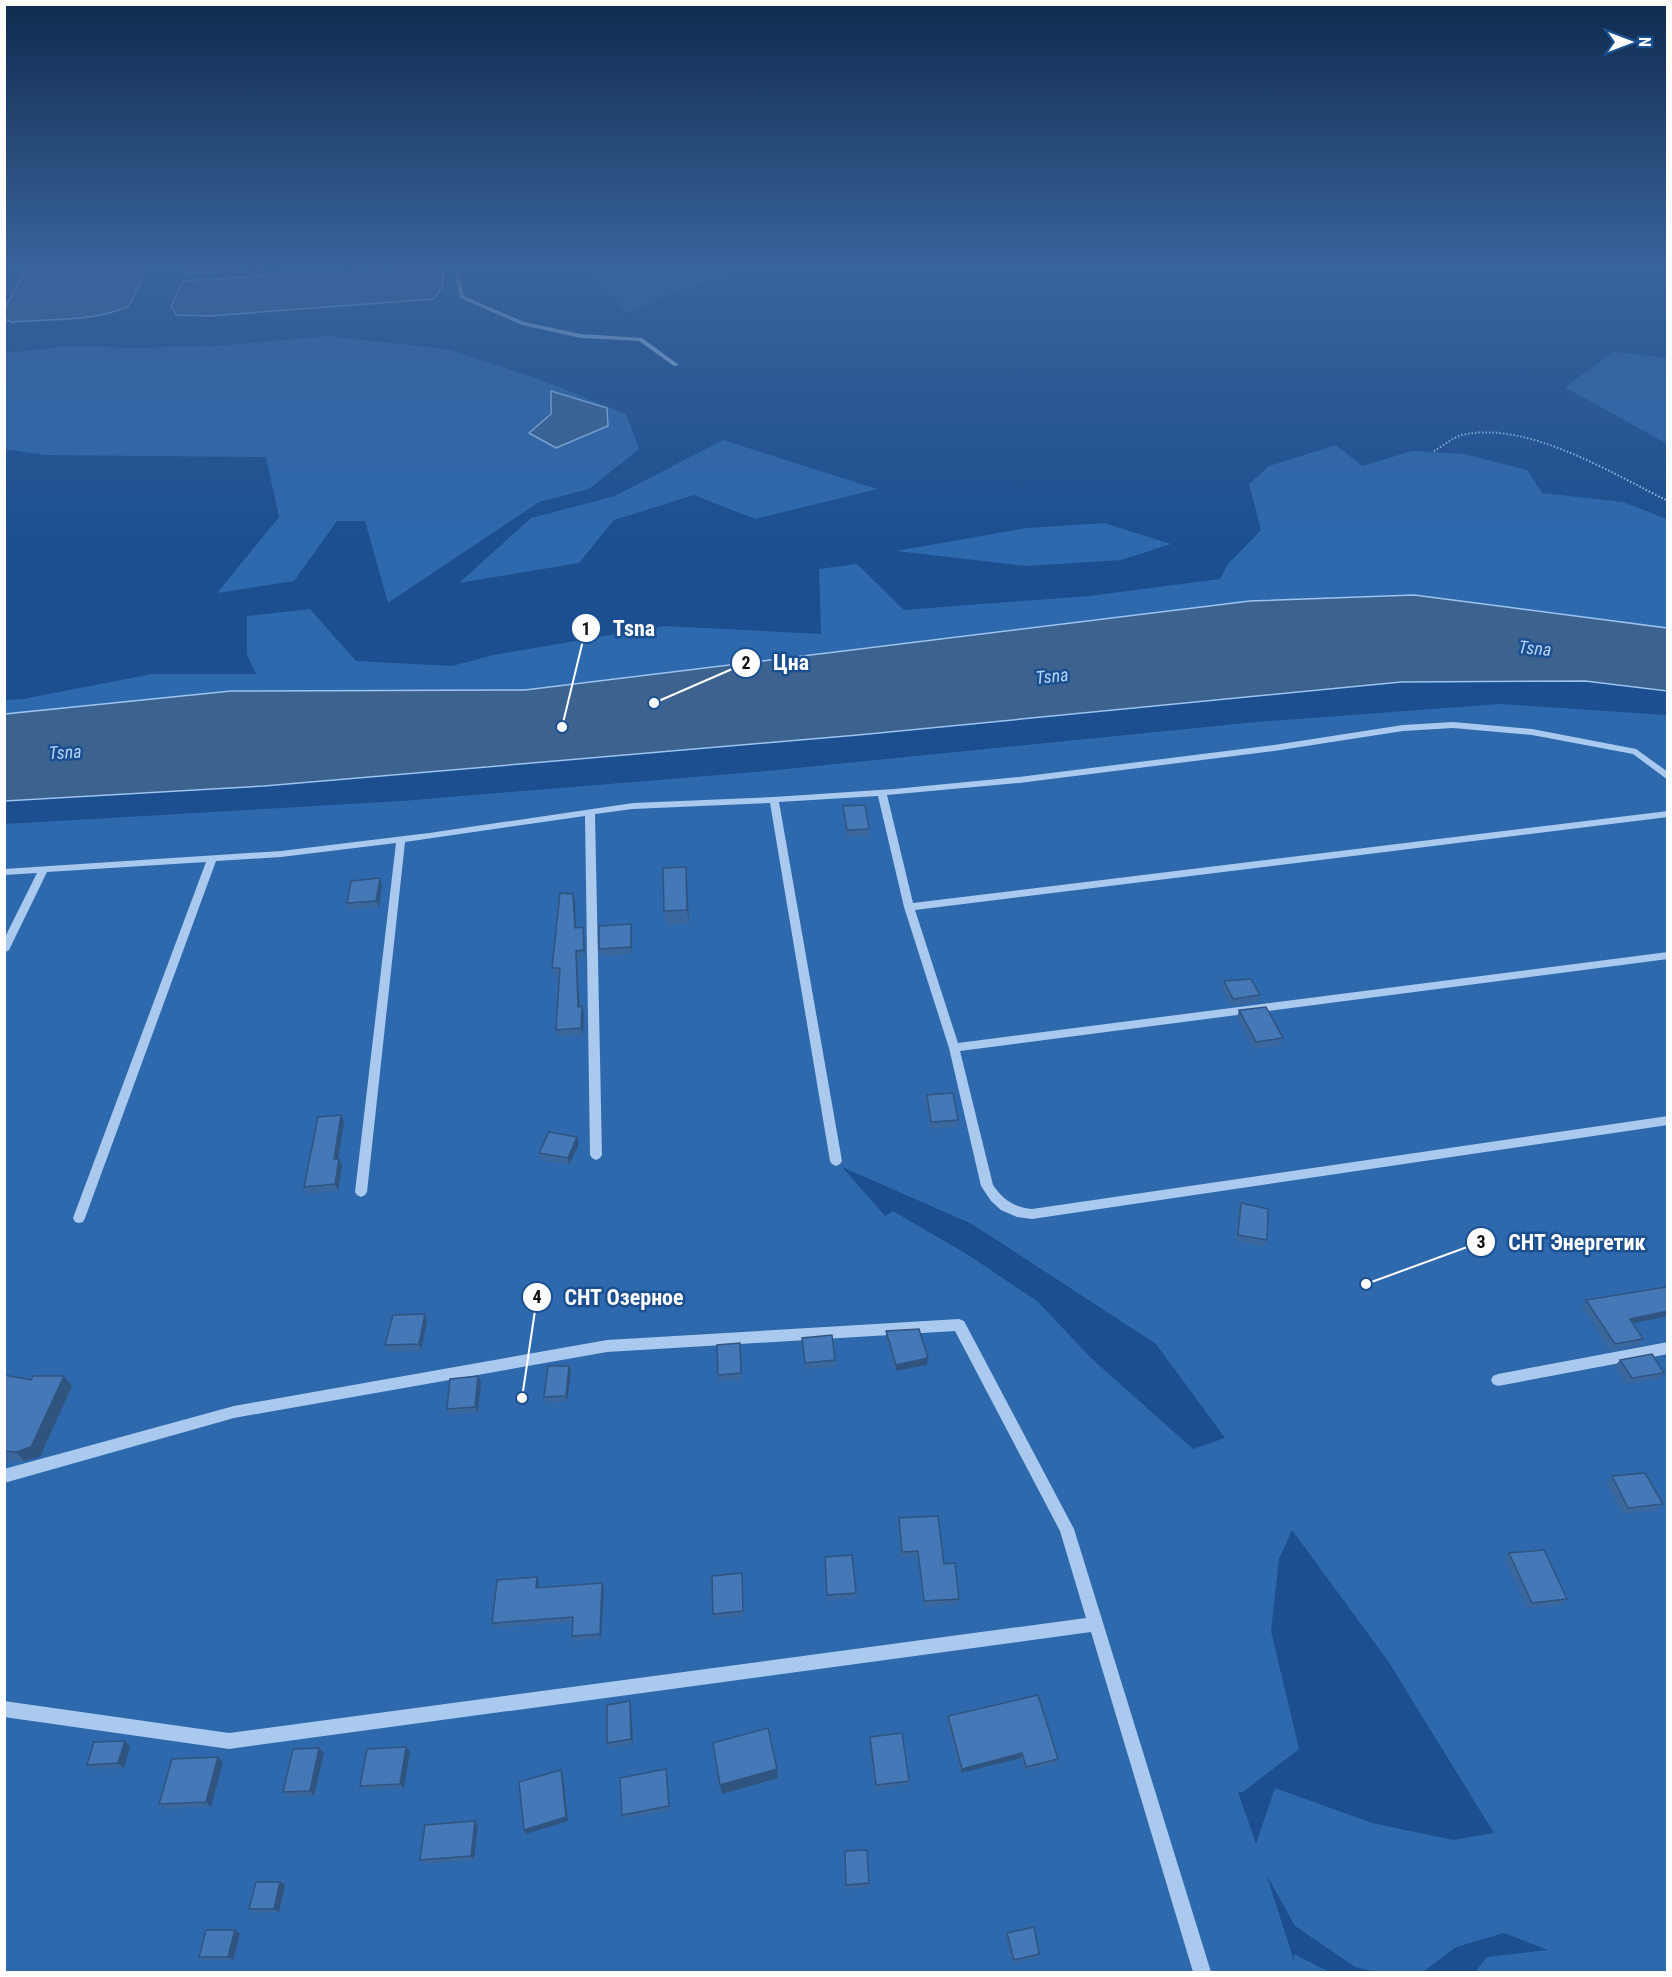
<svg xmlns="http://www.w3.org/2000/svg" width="1672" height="1977" font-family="'Roboto Condensed',sans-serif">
<rect width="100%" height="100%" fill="#1b4f8f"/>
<!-- green -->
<g fill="#2e69ad" fill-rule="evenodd">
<path d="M585,263H762L785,271L727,277L679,289L628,314L582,265Z"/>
<path d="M1017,263H1109L1078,277Z"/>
<path d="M327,336L446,349L536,378L626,414L639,449L589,489L539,502L388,603L365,521H337L294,581L217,593L279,517L266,457L46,455L5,449V353L69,346L139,348L226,345Z"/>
<path d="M1614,352L1667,358V444L1565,387Z"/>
<path d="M723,440L877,489L755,519L694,495L614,520L579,563L459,583L531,518L615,496Z"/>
<path d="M1336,445L1362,466L1412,451L1464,454L1527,470L1542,493L1623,502L1664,518L1667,520V628L1414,595L1250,601L525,690L231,691L5,714V700L23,699L152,674H256L247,655V616L310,609L356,661L452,666L493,655L663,626L821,634L819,569L857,564L904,610L1089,596L1220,579L1228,564L1261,530L1249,484L1269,466Z"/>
<path d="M1104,523L1171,544L1121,560L1027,566L896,551L1027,528Z"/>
<path d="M1500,704L1667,715V1972H1475L1487,1957L1548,1950L1504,1933L1456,1947L1423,1972H1376L1355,1967L1295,1926L1267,1876L1294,1961V1954L1329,1972H5V824L402,801L766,771L1256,722ZM842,1167L972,1224L1156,1344L1225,1438L1193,1449L1091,1358L1038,1302L970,1256L893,1211L885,1216ZM1292,1530L1388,1661L1494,1833L1453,1840L1372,1823L1275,1788L1256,1844L1238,1792H1243L1299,1749L1271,1631L1279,1559Z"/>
</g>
<!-- water -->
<g fill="#3c6290" stroke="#9cc4f0" stroke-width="1.5">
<path d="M29,263H149L129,306C94,322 49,319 11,322L5,319V308Z"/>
<path d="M184,263H375L187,274L182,267Z"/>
<path d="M427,265L443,268V285L434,299L209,316L176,315L171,306L183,281Z"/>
<path d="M551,391L607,408L608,426L556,448L529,433L551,414Z"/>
<path d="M1414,595L1667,628V691L1585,681L1401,682L858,735L264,786L5,801V714L231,691L525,690L1250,601Z"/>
</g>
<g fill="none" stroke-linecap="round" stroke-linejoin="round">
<!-- path -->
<path stroke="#a9c9ee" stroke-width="2" stroke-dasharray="1.5 2" stroke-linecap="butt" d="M1434,451C1443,446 1452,438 1462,435C1527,420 1611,473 1668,501"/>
<!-- minor -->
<g fill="#a9c9ee" fill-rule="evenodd">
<path d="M453,263H457L464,296L524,322L581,334L642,338L679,365L674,366L639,341L581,338L522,325L460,298Z"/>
<path d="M1453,722L1532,729L1636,749L1668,772V780L1633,754L1532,735L1453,728L1403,731L1274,751L1019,783L887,795L913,903L1668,811V817L915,910L958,1043L1668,952V959L960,1051L993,1185C1003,1200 1014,1207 1032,1209L1668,1116V1125L1032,1219L1017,1217L1001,1210L991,1201L981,1186L949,1048L904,907L878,796L779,802L842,1161L840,1164L836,1166L832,1164L830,1161L770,803L633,809L595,814L602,1155L600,1158L596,1160L592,1158L590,1155L585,816L405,842L367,1192L365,1195L361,1197L357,1195L355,1192L396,843L281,857L216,861L85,1218L83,1222L79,1223L75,1222L73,1218L206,862L47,872L9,950L4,953V939L37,873L4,875V869L281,851L429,833L633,803L774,797L894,789L1019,777L1274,745L1403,725Z"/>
<path d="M959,1319L964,1321L1074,1529L1211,1972H1193L1091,1632L229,1749L4,1717V1701L229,1733L1086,1618L1060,1531L955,1331L607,1352L234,1418L4,1483V1469L234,1406L607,1340Z"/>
<path d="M1668,1342V1354L1498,1386L1493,1384L1491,1380L1493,1376L1498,1374Z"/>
</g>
</g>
<!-- wall -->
<g fill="#3a679d">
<path d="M843,806L869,829V836L847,837L843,813Z"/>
<path d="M686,867L689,923L666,925L664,911Z"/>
<path d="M382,885L379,907L349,910L347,903Z"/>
<path d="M575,900L576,928L583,927L584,934L585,957L577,958L579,1006H582L584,1013L583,1035L557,1037L556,1030L560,975H553L552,968Z"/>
<path d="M632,931V954L600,956L599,949Z"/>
<path d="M1224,981L1260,995L1258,1002L1231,1006L1222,988Z"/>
<path d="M1239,1010L1283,1038L1280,1045L1253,1049L1237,1017Z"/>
<path d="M927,1095L958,1120L957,1127L930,1129L926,1101Z"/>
<path d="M344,1122L338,1159H339L342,1166L338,1191L308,1194L304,1187Z"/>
<path d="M579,1144L569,1165L541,1160L539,1153Z"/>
<path d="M1241,1203L1267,1240L1264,1247L1236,1241L1238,1210Z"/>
<path d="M1668,1289V1316L1633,1323L1643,1339L1638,1345L1610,1351L1582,1306L1586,1300Z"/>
<path d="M425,1314L427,1321L421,1351L388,1352L385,1345Z"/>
<path d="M886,1331L927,1365L896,1371L886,1337Z"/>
<path d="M740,1343L742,1380L718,1381V1375Z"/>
<path d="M803,1344L835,1360V1367L805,1369Z"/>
<path d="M1620,1360L1664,1373L1659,1379L1626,1384L1615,1366Z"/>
<path d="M569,1366L571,1372L567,1402L546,1403L544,1397Z"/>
<path d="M4,1375L31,1380L64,1376L72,1386L40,1457L24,1461H4Z"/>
<path d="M478,1376L481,1382L478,1413L450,1415L447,1409Z"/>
<path d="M1612,1476L1663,1504L1657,1510L1623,1514L1606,1482Z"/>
<path d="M899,1518L944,1564L959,1599L958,1604L924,1607L918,1557L901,1558L898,1524Z"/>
<path d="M1509,1553L1567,1599L1561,1605L1527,1608L1505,1559Z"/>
<path d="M825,1557L856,1593V1598L827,1601Z"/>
<path d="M537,1577L539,1583V1588L602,1583L604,1589L601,1639L574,1641L572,1636V1622L495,1628L492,1623Z"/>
<path d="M742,1579L743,1616L714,1619L713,1614Z"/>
<path d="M631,1706L633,1744L609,1748L607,1743Z"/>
<path d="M948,1716L1058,1759L1056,1764L1024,1771L1021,1758L961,1773L947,1721Z"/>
<path d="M870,1737L909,1781L908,1785L875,1790L869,1742Z"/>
<path d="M130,1746L124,1768L93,1769L87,1765Z"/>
<path d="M406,1747L410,1752L404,1788L364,1790L360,1786Z"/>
<path d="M324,1753L314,1796L288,1797L283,1792Z"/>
<path d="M223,1762L211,1807L165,1809L159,1804Z"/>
<path d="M667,1773L670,1810L624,1819L622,1815Z"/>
<path d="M475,1821L478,1826L474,1860L424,1864L420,1860Z"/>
<path d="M845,1851L869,1883V1887L846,1889Z"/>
<path d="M285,1885L279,1912L254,1913L249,1909Z"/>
<path d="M1007,1933L1039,1954L1038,1957L1012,1963L1006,1936Z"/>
<path d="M240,1934L233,1960H204L199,1957Z"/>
</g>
<!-- shaded-wall -->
<g fill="#305480">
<path d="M686,867L687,880L689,923L687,910Z"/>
<path d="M380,878L382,885L379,907L376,901Z"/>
<path d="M573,894L575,900L576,935L575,928Z"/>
<path d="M631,924L632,931V954L631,947Z"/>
<path d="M583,927L584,934L585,957L584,950Z"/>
<path d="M576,951L577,958L580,1013L578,1007Z"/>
<path d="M582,1006L584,1013L583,1035L581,1028Z"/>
<path d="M341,1115L344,1122L337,1166L334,1159Z"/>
<path d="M577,1137L579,1144L569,1165L568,1158Z"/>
<path d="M339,1159L342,1166L338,1191L335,1184Z"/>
<path d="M1668,1311V1316L1625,1325L1630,1319Z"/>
<path d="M425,1314L427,1321L421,1351L419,1344Z"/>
<path d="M928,1358L927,1365L896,1371V1365Z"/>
<path d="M569,1366L571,1372L567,1402L566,1396Z"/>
<path d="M64,1376L72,1386L40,1457L24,1461L16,1452Z"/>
<path d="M478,1376L481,1382L478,1413L475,1407Z"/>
<path d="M537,1577L539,1583L538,1594L536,1588Z"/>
<path d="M602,1583L604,1589L601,1639L600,1634Z"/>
<path d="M630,1701L631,1706L633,1744L631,1739Z"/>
<path d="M125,1741L130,1746L124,1768L118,1763Z"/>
<path d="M406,1747L410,1752L404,1788L400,1784Z"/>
<path d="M319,1748L324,1753L314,1796L310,1791Z"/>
<path d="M1022,1753L1021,1758L961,1773L962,1769Z"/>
<path d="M218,1757L223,1762L211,1807L206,1802Z"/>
<path d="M666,1769L667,1773L670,1810L669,1806Z"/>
<path d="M777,1769L778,1778L722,1794L720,1785Z"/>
<path d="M561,1770L563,1775L568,1821L526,1834L524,1830Z"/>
<path d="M475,1821L478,1826L474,1860L471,1856Z"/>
<path d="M280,1882L285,1885L279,1912L274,1909Z"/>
<path d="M235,1930L240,1934L233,1960L228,1957Z"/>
</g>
<!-- building -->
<g fill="#4478b7" stroke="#305480" stroke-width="1.5">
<path d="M865,805L869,829L847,830L843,806Z"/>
<path d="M686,867L687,910L664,911L663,868Z"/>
<path d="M380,878L376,901L347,903L351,881Z"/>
<path d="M560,893L573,894L575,928L583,927L584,950L576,951L578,1007L582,1006L581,1028L556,1030L560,968H552Z"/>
<path d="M631,924V947L599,949V926Z"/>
<path d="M1251,979L1260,995L1233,999L1224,981Z"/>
<path d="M1266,1007L1283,1038L1256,1042L1239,1010Z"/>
<path d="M953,1093L958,1120L931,1122L927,1095Z"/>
<path d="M341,1115L334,1159H339L335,1184L304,1187L318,1117Z"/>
<path d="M549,1132L577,1137L568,1158L539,1153Z"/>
<path d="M1241,1203L1268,1209L1267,1240L1238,1235Z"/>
<path d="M1666,1287L1668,1289V1311L1630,1319L1643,1339L1615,1344L1586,1300Z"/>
<path d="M425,1314L419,1344L385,1345L393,1315Z"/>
<path d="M919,1329L928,1358L896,1365L886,1331Z"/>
<path d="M832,1335L835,1360L805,1363L802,1338Z"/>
<path d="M740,1343L741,1373L718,1375L717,1345Z"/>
<path d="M1652,1354L1664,1373L1632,1378L1620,1360Z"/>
<path d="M548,1366H569L566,1396L544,1397Z"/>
<path d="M4,1375L31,1380L33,1376H64L31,1447L16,1452L4,1451Z"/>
<path d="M478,1376L475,1407L447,1409L450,1379Z"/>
<path d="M1645,1473L1663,1504L1628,1508L1612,1476Z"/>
<path d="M938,1516L944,1564L955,1563L959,1599L924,1601L918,1551L902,1552L899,1518Z"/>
<path d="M1544,1550L1567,1599L1532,1603L1509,1553Z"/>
<path d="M852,1555L856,1593L827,1595L825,1557Z"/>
<path d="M742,1573L743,1611L713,1614L712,1576Z"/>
<path d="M537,1577L536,1588L602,1583L600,1634L572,1636L573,1617L492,1623L497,1580Z"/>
<path d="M1038,1695L1058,1759L1026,1767L1022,1753L962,1769L948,1716Z"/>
<path d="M630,1701L631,1739L607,1743V1705Z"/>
<path d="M768,1728L777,1769L720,1785L713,1743Z"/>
<path d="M902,1733L909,1781L876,1785L870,1737Z"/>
<path d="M125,1741L118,1763L87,1765L94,1742Z"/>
<path d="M406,1747L400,1784L360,1786L367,1749Z"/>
<path d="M319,1748L310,1791L283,1792L293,1749Z"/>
<path d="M218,1757L206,1802L159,1804L172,1759Z"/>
<path d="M666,1769L669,1806L622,1815L620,1778Z"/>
<path d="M561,1770L566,1817L524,1830L519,1782Z"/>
<path d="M475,1821L471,1856L420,1860L425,1825Z"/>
<path d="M867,1850L869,1883L846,1885L845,1851Z"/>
<path d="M256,1882H280L274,1909H249Z"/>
<path d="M1034,1927L1039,1954L1014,1960L1007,1933Z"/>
<path d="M206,1930H235L228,1957H199Z"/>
</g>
<!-- sky -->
<linearGradient id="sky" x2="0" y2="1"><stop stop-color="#0f2b4f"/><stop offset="0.49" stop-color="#39639b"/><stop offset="1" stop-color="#39639b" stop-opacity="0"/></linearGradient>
<rect width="1672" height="540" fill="url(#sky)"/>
<g text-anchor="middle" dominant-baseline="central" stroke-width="5" stroke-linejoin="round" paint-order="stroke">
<!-- far-water labels -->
<g font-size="18" font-style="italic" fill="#b5d3f5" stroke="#1b4f8f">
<text transform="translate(1535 648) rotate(5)">Tsna</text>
<text transform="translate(1052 676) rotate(-6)">Tsna</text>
<text transform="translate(65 752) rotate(-3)">Tsna</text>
</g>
</g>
<!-- callouts -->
<path fill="none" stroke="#fff" stroke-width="2" d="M562 727L586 628M654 703L746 663M1366 1284L1481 1242M522 1398L537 1297"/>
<g fill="#fff" stroke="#1b4f8f" stroke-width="2">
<circle cx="562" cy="727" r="6"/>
<circle cx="654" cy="703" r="6"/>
<circle cx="1366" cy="1284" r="6"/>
<circle cx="522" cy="1398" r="6"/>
<circle cx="586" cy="628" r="15"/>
<circle cx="746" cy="663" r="15"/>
<circle cx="1481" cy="1242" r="15"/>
<circle cx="537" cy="1297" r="15"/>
</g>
<g font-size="18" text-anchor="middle" font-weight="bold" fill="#111">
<text x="586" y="635">1</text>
<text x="746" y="669">2</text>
<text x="1481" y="1248">3</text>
<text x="537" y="1303">4</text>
</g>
<g font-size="22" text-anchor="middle" font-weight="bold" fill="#fff" stroke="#1b4f8f" stroke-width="5" stroke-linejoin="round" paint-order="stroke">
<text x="634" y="636">Tsna</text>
<text x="791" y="670">Цна</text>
<text x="1577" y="1250">СНТ Энергетик</text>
<text x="624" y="1305">СНТ Озерное</text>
</g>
<!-- border -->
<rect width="1672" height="1977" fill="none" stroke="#ffffff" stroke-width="12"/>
<!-- north arrow -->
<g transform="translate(1630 42) rotate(90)" stroke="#1b4f8f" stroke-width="4.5" paint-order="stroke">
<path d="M0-4.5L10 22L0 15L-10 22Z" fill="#ffffff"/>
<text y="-9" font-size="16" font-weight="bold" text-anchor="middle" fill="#ffffff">N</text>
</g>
</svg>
